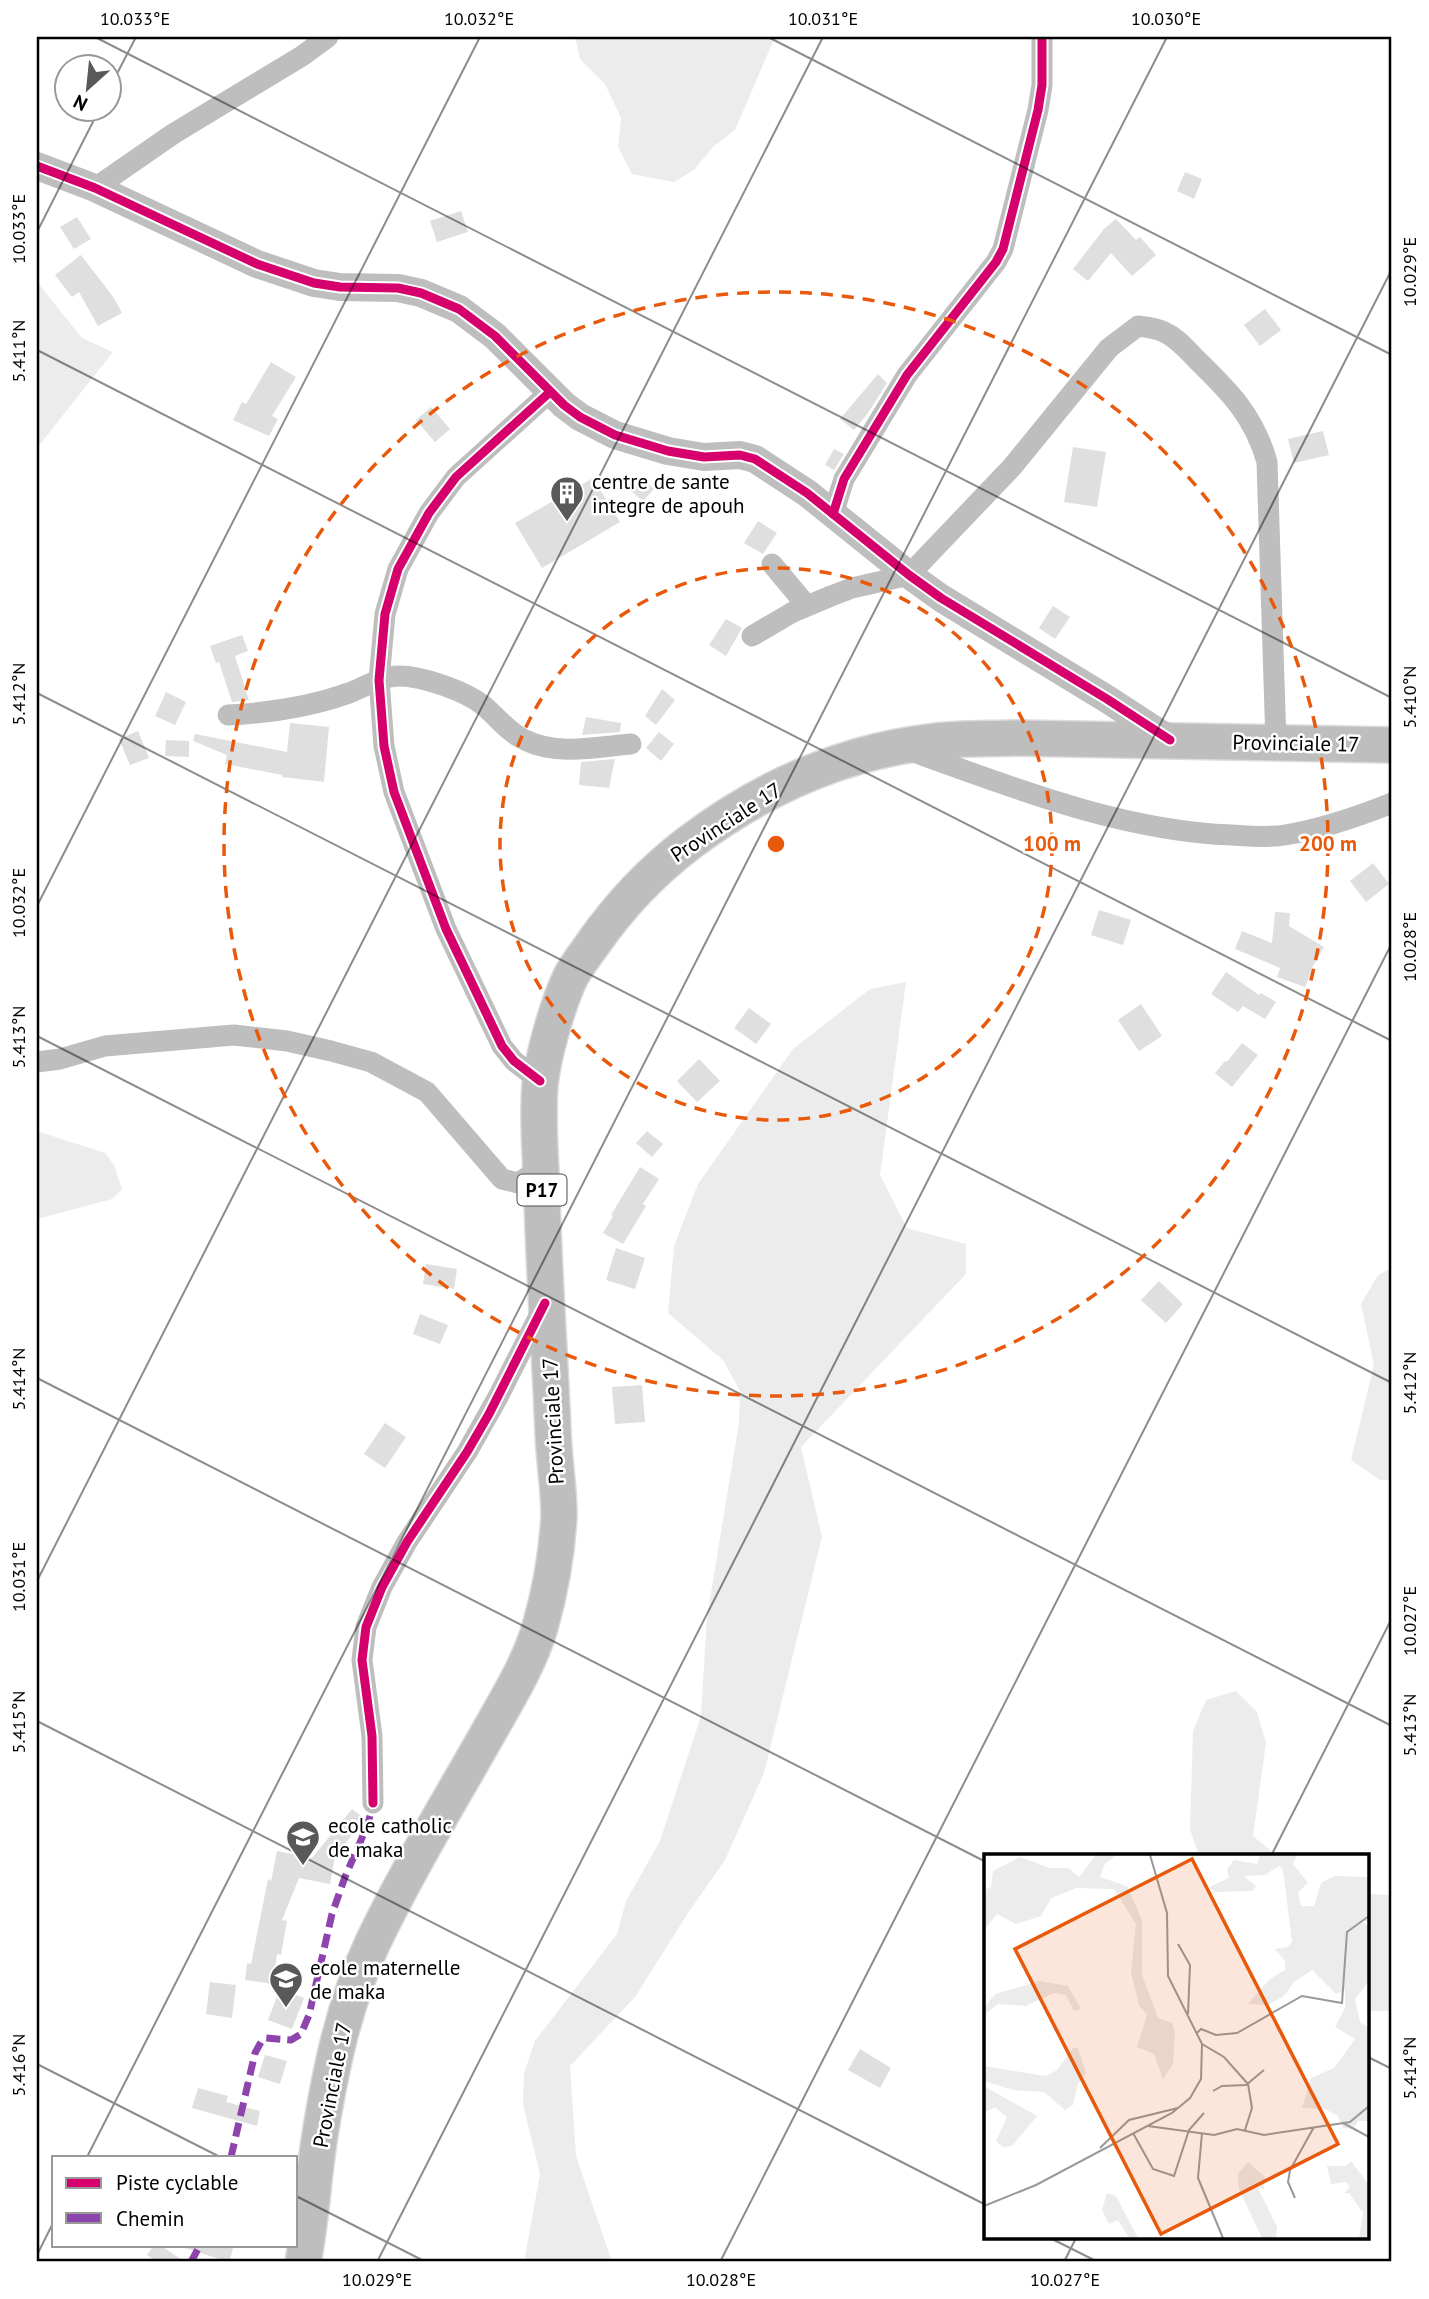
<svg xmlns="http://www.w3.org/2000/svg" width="1429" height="2299" font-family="'PT Sans',sans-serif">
<rect width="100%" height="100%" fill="#fff"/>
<!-- green -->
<g fill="#ececec">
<path d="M575,37H775L735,130L713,147L694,170L674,182L632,174L618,147L621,118L605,84L580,59Z"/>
<path d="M37,282L82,338L113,352L37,448Z"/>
<path d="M906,982L880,1175L907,1228L966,1244V1274L801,1447L822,1537L764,1773L725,1860L688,1913L635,1997L570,2066L576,2156L612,2262H524L540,2174L523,2104L524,2073L535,2041L617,1934L626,1901L660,1841L701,1716L707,1617L739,1423L740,1391L723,1360L668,1313L674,1246L698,1184L793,1049L870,989Z"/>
<path d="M37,1131L105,1153L114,1165L122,1189L112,1199L37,1219Z"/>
<path d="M1392,1268V1480H1380L1351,1460L1374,1365L1361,1304L1378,1275Z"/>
<path d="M1236,1691L1257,1712L1266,1743L1253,1836L1277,1856H1199L1190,1829L1193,1731L1206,1700Z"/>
<path d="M1368,1894L1392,1895V2011H1373L1368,2008Z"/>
</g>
<!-- building -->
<g fill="#dfdfdf">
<path d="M1185,172L1202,179L1194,199L1177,191Z"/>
<path d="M461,211L468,232L437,242L430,221Z"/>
<path d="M77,217L91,239L74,249L60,227Z"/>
<path d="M1116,219L1136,240L1140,237L1156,255L1132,276L1111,253L1088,281L1073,269L1104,229Z"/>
<path d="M81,255L114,298L122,313L98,326L79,292L72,297L55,275Z"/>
<path d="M1265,309L1281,330L1260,346L1244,325Z"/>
<path d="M271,362L296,377L272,416L278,419L269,436L233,420L242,402L246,404Z"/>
<path d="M878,374L887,383L868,413L854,430L840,419Z"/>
<path d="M431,407L450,429L435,442L416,420Z"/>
<path d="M1323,431L1329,455L1294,463L1288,439Z"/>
<path d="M1073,447L1106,452L1097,507L1064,502Z"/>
<path d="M834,449L844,454L834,470L825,465Z"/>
<path d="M593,478L620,522L542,568L515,523Z"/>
<path d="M642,479L654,489L643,501L631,491Z"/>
<path d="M758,521L777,533L763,554L744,543Z"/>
<path d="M1053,606L1070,617L1055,639L1039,628Z"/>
<path d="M726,619L742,628L726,656L709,645Z"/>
<path d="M242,635L248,651L235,656L249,700L232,702L219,662L216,663L210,646Z"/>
<path d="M662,689L675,700L656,725L645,716Z"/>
<path d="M166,692L186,702L175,725L155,716Z"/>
<path d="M586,717L621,723L620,732L582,735Z"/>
<path d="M290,723L329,727L324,782L282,777V775L225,764L227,755L193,741L195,734L287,752Z"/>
<path d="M138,731L149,758L130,765L119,739Z"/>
<path d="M659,732L674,744L661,761L646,748Z"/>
<path d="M166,740L189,741V757L165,756Z"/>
<path d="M615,759L609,788L579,785L581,762Z"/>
<path d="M1373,863L1389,884L1366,902L1350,881Z"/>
<path d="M1099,910L1131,920L1123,945L1091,935Z"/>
<path d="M1275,912L1290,913L1289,926L1324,947L1313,966L1305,987L1277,977L1280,968L1235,949L1242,931L1272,943Z"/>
<path d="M1226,972L1259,995L1261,993L1276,1002L1265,1019L1243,1006L1238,1012L1211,994Z"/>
<path d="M1141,1004L1162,1036L1139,1051L1118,1020Z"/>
<path d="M749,1008L771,1024L756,1044L734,1028Z"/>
<path d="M1242,1043L1258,1055L1232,1087L1215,1073L1225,1061L1227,1062Z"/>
<path d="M699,1059L720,1081L697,1102L677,1081Z"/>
<path d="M647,1131L663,1144L652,1157L636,1143Z"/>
<path d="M640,1167L659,1179L643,1204L646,1206L623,1244L603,1233L613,1216L611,1215Z"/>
<path d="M616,1248L645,1258L635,1289L606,1280Z"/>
<path d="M426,1264L457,1269L454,1289L423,1284Z"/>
<path d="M1159,1281L1183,1304L1166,1323L1141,1300Z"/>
<path d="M420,1314L448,1325L440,1344L413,1334Z"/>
<path d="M642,1385L645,1422L615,1424L612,1387Z"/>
<path d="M385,1423L406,1437L385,1468L364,1454Z"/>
<path d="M352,1809L365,1819L335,1856L330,1884L299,1878L282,1920L287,1921L281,1955L277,1954L273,1984L245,1980L247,1963L251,1964L268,1879L271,1881L277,1851L312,1858Z"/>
<path d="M210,1982L236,1985L232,2018L206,2014Z"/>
<path d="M280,1989L304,1998L292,2029L268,2020Z"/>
<path d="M860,2049L891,2068L880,2088L848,2070Z"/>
<path d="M265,2055L287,2061L280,2084L258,2077Z"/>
<path d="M198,2088L228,2096L226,2102L260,2111L257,2126L192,2108Z"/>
<path d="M154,2245H160L185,2262H157L147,2255Z"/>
<path d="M185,2245H234L229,2262L185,2248Z"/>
</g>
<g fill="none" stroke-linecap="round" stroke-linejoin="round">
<!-- primary casing -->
<g stroke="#dbdbdb" stroke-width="38">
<path id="primary" d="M303,2262C311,2222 313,2181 319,2141C330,2072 343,2006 373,1942C408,1869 451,1799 491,1728C509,1696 529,1664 540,1627C550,1592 557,1553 559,1516C559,1488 554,1460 553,1432C550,1354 544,1276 542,1197C541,1160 537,1122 540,1085C543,1055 558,1003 571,976C577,965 585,955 592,945C619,906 651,872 689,843C759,790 840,753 928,742C956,738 984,739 1012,738L1392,745"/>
</g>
<!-- minor -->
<g stroke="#bebebe" stroke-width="21">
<path d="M95,188L173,134L302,56L328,37"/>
<path d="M833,514L844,479L907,375L996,262L1003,249L1038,110L1042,85V37"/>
<path d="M772,564L807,606"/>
<path d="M752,636L793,612L831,596L852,588L909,575L1012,467L1109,348L1138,326C1147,327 1156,328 1164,332C1178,338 1187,350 1197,360C1230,392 1254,416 1267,462L1276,743"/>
<path d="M228,715C269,713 310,707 349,693C365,687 381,676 399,676C422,676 466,691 484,706C497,717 509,733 525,740C557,756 597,747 631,744"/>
<path d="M908,750C1011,787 1121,831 1232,835C1249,836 1268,838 1285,835C1323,829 1357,817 1392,803"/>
<path d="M37,1062L60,1059L105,1046L234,1035L287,1041L331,1051L371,1062L427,1092L502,1179L518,1183L541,1168"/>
<path d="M540,1081L514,1061L502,1046L446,929L394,792L384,746L379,680L385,614L398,569L429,513L456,477L550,392"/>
<path d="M373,1803L372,1736L362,1660L366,1627L382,1587L407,1542L467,1452L498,1397L543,1308"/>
</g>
<!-- tertiary -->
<path stroke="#bebebe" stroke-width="28" d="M37,166L95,188L257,264L314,283L340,287L398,288L421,293L459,309L495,336L564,405L580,417L615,435L668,451L704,457L740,455L755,459L807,493L909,575L941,598L1107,699L1170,740"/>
<!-- primary -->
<use href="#primary" stroke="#bebebe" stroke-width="35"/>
<!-- quiet -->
<g stroke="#8e44ad" stroke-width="7" stroke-dasharray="14 7" stroke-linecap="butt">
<path d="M231,2157L255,2053L261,2042L266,2038L291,2040L301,2034L309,2015L332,1914L345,1877L368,1824L373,1803"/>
<path d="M191,2262L200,2245"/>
</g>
<!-- cycleway casing -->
<g stroke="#fff" stroke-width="13">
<g id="cycleway">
<path d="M37,166L95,188L257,264L314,283L340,287L398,288L421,293L459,309L495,336L564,405L580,417L615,435L668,451L704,457L740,455L755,459L807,493L909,575L941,598L1107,699L1170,740"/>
<path d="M833,514L844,479L907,375L996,262L1003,249L1038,110L1042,85V37"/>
<path d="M540,1081L514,1061L502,1046L446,929L394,792L384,746L379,680L385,614L398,569L429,513L456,477L550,392"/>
<path d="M373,1803L372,1736L362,1660L366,1627L382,1587L407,1542L467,1452L489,1414L545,1303"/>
</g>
</g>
<!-- cycleway -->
<use href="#cycleway" stroke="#d6006c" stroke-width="9"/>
</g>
<!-- ticks -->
<path fill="none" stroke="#000" stroke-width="2" stroke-opacity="0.45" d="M95,37L1392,698M768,37L1392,355M108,91L136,37M37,232L100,108M37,350L1392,1041M37,693L1392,1383M37,906L480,37M37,1036L1392,1726M37,1378L986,1862M37,1581L823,37M37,1721L986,2205M1271,1856L1392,1618M1368,2057L1392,2069M37,2064L220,2157M87,2157L1167,37M296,2196L426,2262M1050,2238L1098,2262M37,2255L54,2221M377,2262L1392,269M720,2262L1392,943M1064,2262L1076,2238"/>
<!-- distance rings -->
<g fill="none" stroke="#e8590c" stroke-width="3.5" stroke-dasharray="12 9">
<circle cx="776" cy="844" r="276"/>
<circle cx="776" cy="844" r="552"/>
</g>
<!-- icons -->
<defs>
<g id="building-pin" transform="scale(1.75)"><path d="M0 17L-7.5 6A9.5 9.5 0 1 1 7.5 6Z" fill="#595959" stroke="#fff"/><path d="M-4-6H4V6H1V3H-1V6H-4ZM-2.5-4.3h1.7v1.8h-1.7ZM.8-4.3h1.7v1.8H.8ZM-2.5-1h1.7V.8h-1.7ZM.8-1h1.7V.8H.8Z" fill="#fff"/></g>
<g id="school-pin" transform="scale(1.75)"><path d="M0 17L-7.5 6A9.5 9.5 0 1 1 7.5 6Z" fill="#595959" stroke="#fff"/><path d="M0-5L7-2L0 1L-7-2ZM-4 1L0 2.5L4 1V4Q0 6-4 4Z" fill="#fff"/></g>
</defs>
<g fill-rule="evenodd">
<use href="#building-pin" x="567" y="493"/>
<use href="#school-pin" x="303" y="1837"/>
<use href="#school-pin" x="286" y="1979"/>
</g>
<g text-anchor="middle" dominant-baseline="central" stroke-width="5" stroke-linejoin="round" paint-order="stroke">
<!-- shield labels -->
<rect fill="#fff" stroke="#4c4c4c" stroke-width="2" x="517.5" y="1174.5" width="49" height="31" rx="5"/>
<g font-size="19" font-weight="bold" fill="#000">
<text x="542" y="1190">P17</text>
</g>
<!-- poi labels -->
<g font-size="21" fill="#000" stroke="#fff" text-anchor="start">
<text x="592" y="481">centre de sante<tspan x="592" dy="24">integre de apouh</tspan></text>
<text x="328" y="1825">ecole catholic<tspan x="328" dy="24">de maka</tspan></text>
<text x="310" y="1967">ecole maternelle<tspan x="310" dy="24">de maka</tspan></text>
</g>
<!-- street labels -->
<g font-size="21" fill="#000" stroke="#fff">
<text transform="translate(1296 743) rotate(1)">Provinciale 17</text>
<text transform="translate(726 822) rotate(-33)">Provinciale 17</text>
<text transform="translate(553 1421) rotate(-93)">Provinciale 17</text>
<text transform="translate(332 2085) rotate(-79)">Provinciale 17</text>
</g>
</g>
<!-- overview -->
<g transform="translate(984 1854)">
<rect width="385" height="385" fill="#fff"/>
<path d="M112,1H132L121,10L116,23L143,32L158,66V121L174,164L188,169L191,178L189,210L179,225L170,200L153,193L163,161L155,151L147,118L152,70L130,35L92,34L67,44L57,62L32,70L13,60L0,76V36L7,33L9,17L36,3L66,14H85L95,23ZM276,1H313L309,10L324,29L314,38L317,52H330L337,29L351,22L385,23V67H377L385,72V127L371,145L376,168L385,174V267H374L369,275L359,274L354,262L341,255L318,254L327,224L350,214L371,185L351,173L361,154V136L352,140L328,116L310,128L299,143L283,151L264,150L286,125L301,116V107L291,95L304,93L308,87L299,16L295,12L281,21L260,22L272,32L269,37L231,38L225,33L245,24L243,15L250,6L273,10ZM56,127L84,132L97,155L90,157L82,141L70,139L42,152L14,150L0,161V154L11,140ZM89,194H94L102,219L94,230L89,251L81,256L60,238L29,236L0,227V212L62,222L73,216ZM0,232L53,262L28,292L19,293L12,287L23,263L11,253L0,259ZM367,307L385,331V384H375L379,359L365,339H360L366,333L362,328L347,330L343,312H362ZM264,308L281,323L280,335L274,334L293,373L292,384H278L255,335L254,320ZM123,339L132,342L154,384H145L134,366L125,370L118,356Z" fill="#ececec"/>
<path fill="none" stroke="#999" stroke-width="2" d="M194,90L206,111L204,160M213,179L217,175L232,181L253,179L318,142L358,149L363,78L385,62M218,190L240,203L264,230L268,254L261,276M229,237L238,232L262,231L280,216M359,269L385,283M164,272L230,281L253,275L280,281L366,268L385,252M149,279L169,315L190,322L205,276L220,259M218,279L214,324L239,384M116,294L145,266L194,254M311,344L304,328L306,316L330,273M0,352L52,331L188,259L206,244L217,225L218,190L184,122L183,59L166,1"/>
<path fill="#e8590c" fill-opacity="0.15" stroke="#e8590c" stroke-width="3.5" d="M208,5L354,290L177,380L31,95Z"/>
<rect width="385" height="385" fill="none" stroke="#000" stroke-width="3.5"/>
</g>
<circle cx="776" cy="844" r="10" fill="#e8590c" stroke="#fff" stroke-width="3.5"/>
<g font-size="21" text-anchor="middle" font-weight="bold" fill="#e8590c" stroke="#fff" stroke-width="5" stroke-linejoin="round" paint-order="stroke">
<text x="1052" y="851">100 m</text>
<text x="1328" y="851">200 m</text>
</g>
<!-- border -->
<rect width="1429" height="2299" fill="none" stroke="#ffffff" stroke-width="77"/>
<!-- legend -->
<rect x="52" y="2156" width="245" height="91" fill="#ffffff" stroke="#999999" stroke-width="2"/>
<rect x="66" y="2178" width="35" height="10" fill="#d6006c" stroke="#999999" stroke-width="2"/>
<text x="116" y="2190" font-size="21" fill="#000000">Piste cyclable</text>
<rect x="66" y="2213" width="35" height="10" fill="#8e44ad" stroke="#999999" stroke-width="2"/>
<text x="116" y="2226" font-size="21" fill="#000000">Chemin</text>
<!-- north arrow -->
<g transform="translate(88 88) rotate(207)"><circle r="33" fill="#ffffff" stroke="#999999" stroke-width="2"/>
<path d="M0-5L12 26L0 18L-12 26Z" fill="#595959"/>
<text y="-10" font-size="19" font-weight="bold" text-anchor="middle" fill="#000000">N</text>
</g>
<rect x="38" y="38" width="1352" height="2222" fill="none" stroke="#000" stroke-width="2.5"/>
<g font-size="18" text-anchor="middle" fill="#000">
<text x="135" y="25">10.033°E</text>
<text x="479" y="25">10.032°E</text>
<text x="823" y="25">10.031°E</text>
<text x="1166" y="25">10.030°E</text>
<text transform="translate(19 229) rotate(-90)" y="6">10.033°E</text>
<text transform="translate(1410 272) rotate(-90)" y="6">10.029°E</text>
<text transform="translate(19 351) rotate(-90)" y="6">5.411°N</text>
<text transform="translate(19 694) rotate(-90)" y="6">5.412°N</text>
<text transform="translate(1410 697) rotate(-90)" y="6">5.410°N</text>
<text transform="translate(19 903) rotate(-90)" y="6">10.032°E</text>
<text transform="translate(1410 947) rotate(-90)" y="6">10.028°E</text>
<text transform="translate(19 1037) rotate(-90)" y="6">5.413°N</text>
<text transform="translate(19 1379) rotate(-90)" y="6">5.414°N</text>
<text transform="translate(1410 1383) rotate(-90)" y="6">5.412°N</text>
<text transform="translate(19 1577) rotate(-90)" y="6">10.031°E</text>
<text transform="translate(1410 1621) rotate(-90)" y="6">10.027°E</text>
<text transform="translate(19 1722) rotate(-90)" y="6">5.415°N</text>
<text transform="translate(1410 1725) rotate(-90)" y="6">5.413°N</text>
<text transform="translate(19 2065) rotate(-90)" y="6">5.416°N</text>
<text transform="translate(1410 2068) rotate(-90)" y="6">5.414°N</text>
<text x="377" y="2286">10.029°E</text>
<text x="721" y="2286">10.028°E</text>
<text x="1065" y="2286">10.027°E</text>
</g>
</svg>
